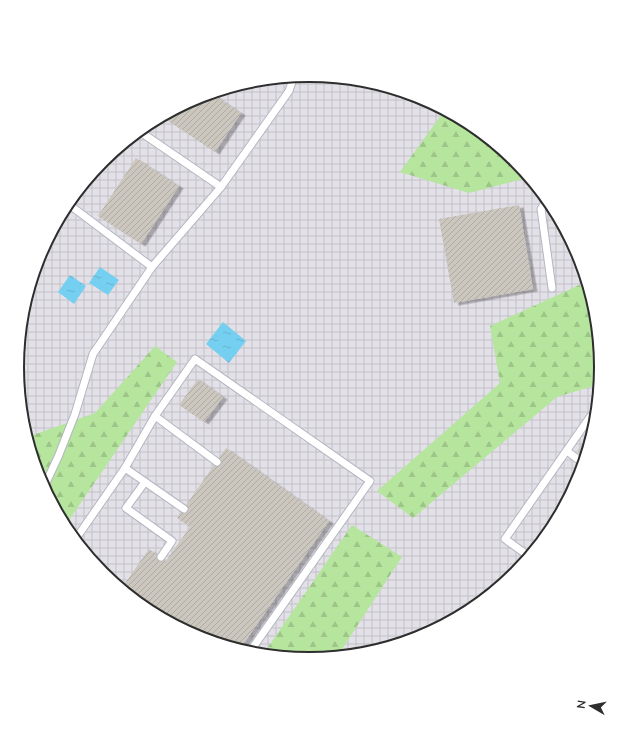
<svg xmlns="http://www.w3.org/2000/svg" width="619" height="734" font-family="Lato,sans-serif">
<defs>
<pattern id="industrial-grid" width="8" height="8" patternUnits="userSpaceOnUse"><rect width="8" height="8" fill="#e3e1e8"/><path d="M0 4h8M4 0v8" fill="none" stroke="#c3c1c7"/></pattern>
<pattern id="forest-firs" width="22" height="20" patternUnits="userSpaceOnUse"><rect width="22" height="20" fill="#b6e59e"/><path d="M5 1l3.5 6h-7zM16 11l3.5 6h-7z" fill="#9dc588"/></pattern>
<pattern id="water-ripples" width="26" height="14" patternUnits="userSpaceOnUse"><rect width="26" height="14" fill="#75cff0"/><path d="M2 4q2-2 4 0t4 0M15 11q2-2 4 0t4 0" fill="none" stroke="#66b2ce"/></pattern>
<pattern id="building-hatch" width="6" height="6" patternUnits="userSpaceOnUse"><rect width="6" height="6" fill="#cbc7bf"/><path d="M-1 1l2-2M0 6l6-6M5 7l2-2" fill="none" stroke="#afaba4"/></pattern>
<filter id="shadow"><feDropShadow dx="4.5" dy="2.5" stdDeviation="0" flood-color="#0004"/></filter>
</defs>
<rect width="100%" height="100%" fill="#efe9e1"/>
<!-- industrial -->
<circle fill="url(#industrial-grid)" cx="309" cy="367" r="292"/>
<!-- forest -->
<g fill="url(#forest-firs)">
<path d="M443,108L472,124L516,160L530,177L469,193L400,172L444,111Z"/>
<path d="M588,281L596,310L602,367L600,384L557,397L413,518L377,491L500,383L490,326Z"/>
<path d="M155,346L177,362L65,526L39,479L28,440L33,435L95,413Z"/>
<path d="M352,525L402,557L337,657L309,659L268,655L269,653L266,650Z"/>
</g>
<!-- water -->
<g fill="url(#water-ripples)">
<path d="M100,267L119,280L108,295L89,283Z"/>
<path d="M70,275L86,286L74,304L58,292Z"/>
<path d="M223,322L246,341L229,363L206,344Z"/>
</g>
<!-- building -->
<g fill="url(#building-hatch)" filter="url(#shadow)">
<path d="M211,93L241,113L215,152L161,116L198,97Z"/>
<path d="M136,158L179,186L141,244L98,216Z"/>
<path d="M519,205L533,289L454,303L439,219Z"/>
<path d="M198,379L223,397L204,422L179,405Z"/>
<path d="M594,427H595L586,458L577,451Z"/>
<path d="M226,448L329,521L239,650L197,637L147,610L121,589L149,549L166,561L190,527L177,518Z"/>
<path d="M383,643L389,647L377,651Z"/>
</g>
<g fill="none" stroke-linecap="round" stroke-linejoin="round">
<!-- service casing -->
<g stroke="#b4b7c1" stroke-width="9">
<g id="service">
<path d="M139,131L221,187"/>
<path d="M548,199L541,209L552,288"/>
<path d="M67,203L152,267"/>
<path d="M155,416L217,462"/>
<path d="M567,451L584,464"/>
<path d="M125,468L184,509"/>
<path d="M145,482L126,508L172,541L161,557"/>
<path d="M44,487L58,457L75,414L93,354L152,267L221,187L289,91L294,76"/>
<path d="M75,540L125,468L155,416L195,359L370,481L249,653"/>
<path d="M530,557L505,539L590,417L597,413"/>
</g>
</g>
<!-- service -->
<use href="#service" stroke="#fff" stroke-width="7"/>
</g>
<!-- crop -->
<path d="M0 0H619V734H0ZM24 367a285 285 0 1 1 570 0a285 285 0 1 1-570 0Z" fill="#fff" fill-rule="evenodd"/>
<path fill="none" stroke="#2e2e2e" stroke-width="2" d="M24 367a285 285 0 1 1 570 0a285 285 0 1 1-570 0Z"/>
<!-- north arrow -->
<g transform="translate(591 706) rotate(279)" stroke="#ffffff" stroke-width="3" paint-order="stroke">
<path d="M0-3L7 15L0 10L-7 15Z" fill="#2e2e2e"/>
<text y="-6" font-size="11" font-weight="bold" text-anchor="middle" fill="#2e2e2e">N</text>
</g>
</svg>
